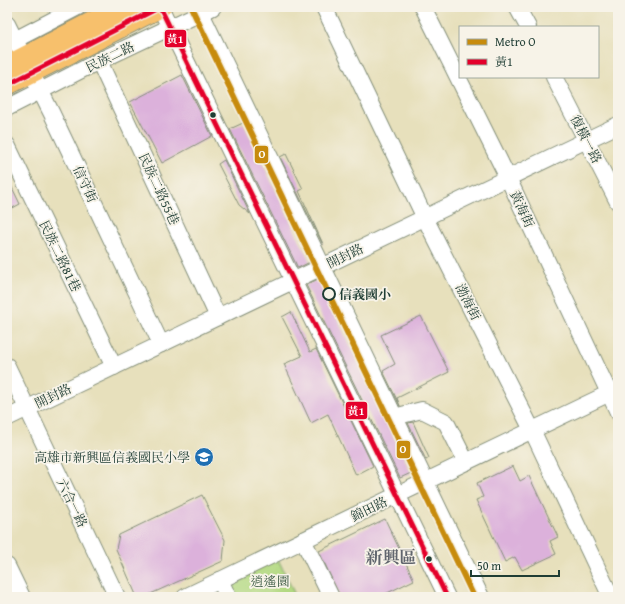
<svg xmlns="http://www.w3.org/2000/svg" width="625" height="604" font-family="'Gentium Book Plus','Noto Serif TC',serif">
<rect width="100%" height="100%" fill="#f7f3e8"/>
<filter id="ink" filterUnits="userSpaceOnUse"><feTurbulence type="fractalNoise" baseFrequency=".025" numOctaves="2"/><feDisplacementMap in="SourceGraphic" scale="8" xChannelSelector="R" yChannelSelector="G"/><feConvolveMatrix kernelMatrix="1 2 1 2 8 2 1 2 1" color-interpolation-filters="sRGB"/></filter>
<filter id="wash" filterUnits="userSpaceOnUse"><feTurbulence type="fractalNoise" baseFrequency=".012" numOctaves="4" result="noise"/><feDisplacementMap in="SourceGraphic" scale="16" xChannelSelector="R" yChannelSelector="G"/><feGaussianBlur stdDeviation="0.9" result="paint"/><feColorMatrix in="noise" values="0 0 0 0 0 0 0 0 0 0 0 0 0 0 0 0 0 1.4 0 .05"/><feComposite in="paint" operator="in"/></filter>
<g filter="url(#wash)">
<rect width="100%" height="100%" fill="#e7e0bc"/>
<!-- green -->
<path fill="#b3d982" stroke="#698b5b" d="M278,559L296,597H236L233,591L232,581Z"/>
<g id="blocks">
<!-- building -->
<g fill="#dcb1db">
<path d="M182,75L212,136L162,163L130,102Z"/>
<path d="M243,123L310,262L298,268L230,129Z"/>
<path d="M286,154L303,189L299,191L323,244V245L280,157Z"/>
<path d="M224,160L250,214L239,205L218,164Z"/>
<path d="M7,177L20,204L7,211Z"/>
<path d="M318,279L411,473L400,478L306,285Z"/>
<path d="M291,312L310,352L316,349L373,466L356,475L328,414L311,423L284,364L302,356L282,317Z"/>
<path d="M421,316L449,372L397,398L400,406L383,371L395,364L381,335Z"/>
<path d="M413,422L429,458L426,460L408,423Z"/>
<path d="M513,466L520,481L529,476L558,537L550,541L556,554L522,570L515,557L505,562L476,500L483,497L477,483Z"/>
<path d="M202,495L225,540L223,561L144,597H137L116,549L119,535Z"/>
<path d="M385,519L414,580L379,597H340L319,551Z"/>
</g>
</g>
</g>
<g filter="url(#ink)">
<use href="#blocks" fill-opacity="0" stroke="#838e78" stroke-width="1"/>
<g fill="none" stroke-linecap="round" stroke-linejoin="round">
<!-- minor casing -->
<g stroke="#838e78" stroke-width="18">
<g id="minor">
<path d="M160,7L447,597"/>
<path d="M198,7L481,597"/>
<path d="M324,7L425,218L532,430L611,597"/>
<path d="M423,7L508,178L618,412"/>
<path d="M517,7L528,27"/>
<path d="M7,24L52,114L161,344"/>
<path d="M7,44L78,7"/>
<path d="M99,61L218,317"/>
<path d="M554,77L618,202"/>
<path d="M7,108L99,61L213,7"/>
<path d="M7,145L114,367"/>
<path d="M7,366L117,597"/>
<path d="M394,417L422,410L446,422L466,462"/>
<path d="M7,418L618,125"/>
<path d="M303,540L331,597"/>
<path d="M7,566L22,597"/>
<path d="M220,580L228,597"/>
<path d="M185,597L618,389"/>
</g>
</g>
<!-- major casing -->
<g stroke="#838e78" stroke-width="22">
<g id="major">
<path d="M7,66L121,7"/>
<path d="M7,85L161,7"/>
</g>
</g>
<!-- minor -->
<use href="#minor" stroke="#fff" stroke-width="16"/>
<!-- major -->
<use href="#major" stroke="#f7c06c" stroke-width="20"/>
<!-- bus-1 casing -->
<g stroke="#f7f3e8" stroke-width="8">
<path id="bus-1" d="M7,85L160,7L447,597"/>
</g>
<!-- bus-1 -->
<use href="#bus-1" stroke="#e4002b" stroke-width="5"/>
<!-- metro-1 casing -->
<g stroke="#f7f3e8" stroke-width="9">
<path id="metro-1" d="M191,7L474,597"/>
</g>
<!-- metro-1 -->
<use href="#metro-1" stroke="#c78b0d" stroke-width="6"/>
</g>
</g>
<!-- icons -->
<defs>
<g id="school-disc" transform="scale(1)"><circle r="9.5" fill="#1f6fb2" stroke="#f7f3e8"/><path d="M0-5L7-2L0 1L-7-2ZM-4 1L0 2.5L4 1V4Q0 6-4 4Z" fill="#fff"/></g>
</defs>
<g fill-rule="evenodd">
<use href="#school-disc" x="204" y="457"/>
</g>
<!-- markers -->
<g fill="#1f3d34" stroke="#f7f3e8" stroke-width="1.5">
<circle cx="213" cy="115" r="3.5"/>
<circle cx="429" cy="559" r="3.5"/>
</g>
<circle fill="#f7f3e8" stroke="#1f3d34" stroke-width="2" cx="329" cy="294" r="6"/>
<g text-anchor="middle" dominant-baseline="central" stroke-width="3.5" stroke-linejoin="round" paint-order="stroke">
<!-- street labels -->
<g font-size="13" fill="#1f3d34" stroke="#f7f3e8">
<text transform="translate(110 57) rotate(-26)">民族二路</text>
<text transform="translate(586 139) rotate(63)">復橫一路</text>
<text transform="translate(85 184) rotate(65)">信守街</text>
<text transform="translate(159 189) rotate(65)">民族二路55巷</text>
<text transform="translate(522 209) rotate(65)">黃海街</text>
<text transform="translate(60 256) rotate(64)">民族二路81巷</text>
<text transform="translate(345 256) rotate(-26)">開封路</text>
<text transform="translate(468 302) rotate(63)">渤海街</text>
<text transform="translate(53 396) rotate(-26)">開封路</text>
<text transform="translate(72 503) rotate(64)">六合一路</text>
<text transform="translate(369 509) rotate(-26)">錦田路</text>
</g>
<!-- stop labels -->
<g font-size="13" font-weight="bold" fill="#1f3d34" stroke="#f7f3e8" text-anchor="start">
<text x="339" y="294">信義國小</text>
</g>
<!-- poi labels -->
<g font-size="13" fill="#1f3d34" stroke="#f7f3e8" text-anchor="end">
<text x="190" y="457">高雄市新興區信義國民小學</text>
</g>
<!-- park labels -->
<g font-size="13" fill="#3d5c44" stroke="#f7f3e8">
<text x="270" y="581">逍遙園</text>
</g>
<!-- district labels -->
<g font-size="17" font-weight="bold" fill="#61666e" stroke="#f7f3e8">
<text x="391" y="556">新興區</text>
</g>
</g>
<g stroke="#f7f3e8" stroke-width="1.5">
<rect x="164" y="29" width="23" height="19" rx="4" fill="#e4002b"/>
<rect x="254" y="145" width="15" height="19" rx="4" fill="#c78b0d"/>
<rect x="345" y="401" width="23" height="19" rx="4" fill="#e4002b"/>
<rect x="396" y="440" width="15" height="19" rx="4" fill="#c78b0d"/>
</g>
<g font-size="11" text-anchor="middle" font-weight="bold" fill="#fff">
<text x="175" y="43">黃1</text>
<text x="262" y="158">O</text>
<text x="356" y="415">黃1</text>
<text x="403" y="453">O</text>
</g>
<!-- margin -->
<rect width="625" height="604" fill="none" stroke="#f7f3e8" stroke-width="24"/>
<!-- legend -->
<rect x="459" y="26" width="140" height="52" fill="#f7f3e8" stroke="#a1aaa0"/>
<rect x="467" y="39" width="20" height="6" fill="#c78b0d" stroke="#a1aaa0"/>
<text x="495" y="46" font-size="12" fill="#1f3d34">Metro O</text>
<rect x="467" y="59" width="20" height="6" fill="#e4002b" stroke="#a1aaa0"/>
<text x="495" y="66" font-size="12" fill="#1f3d34">黃1</text>
<!-- scale -->
<path d="M471 570v6h88v-6" fill="none" stroke="#1f3d34" stroke-width="2"/>
<text x="477" y="570" font-size="12" fill="#1f3d34" stroke="#f7f3e8" stroke-width="3" paint-order="stroke">50 m</text>
</svg>
